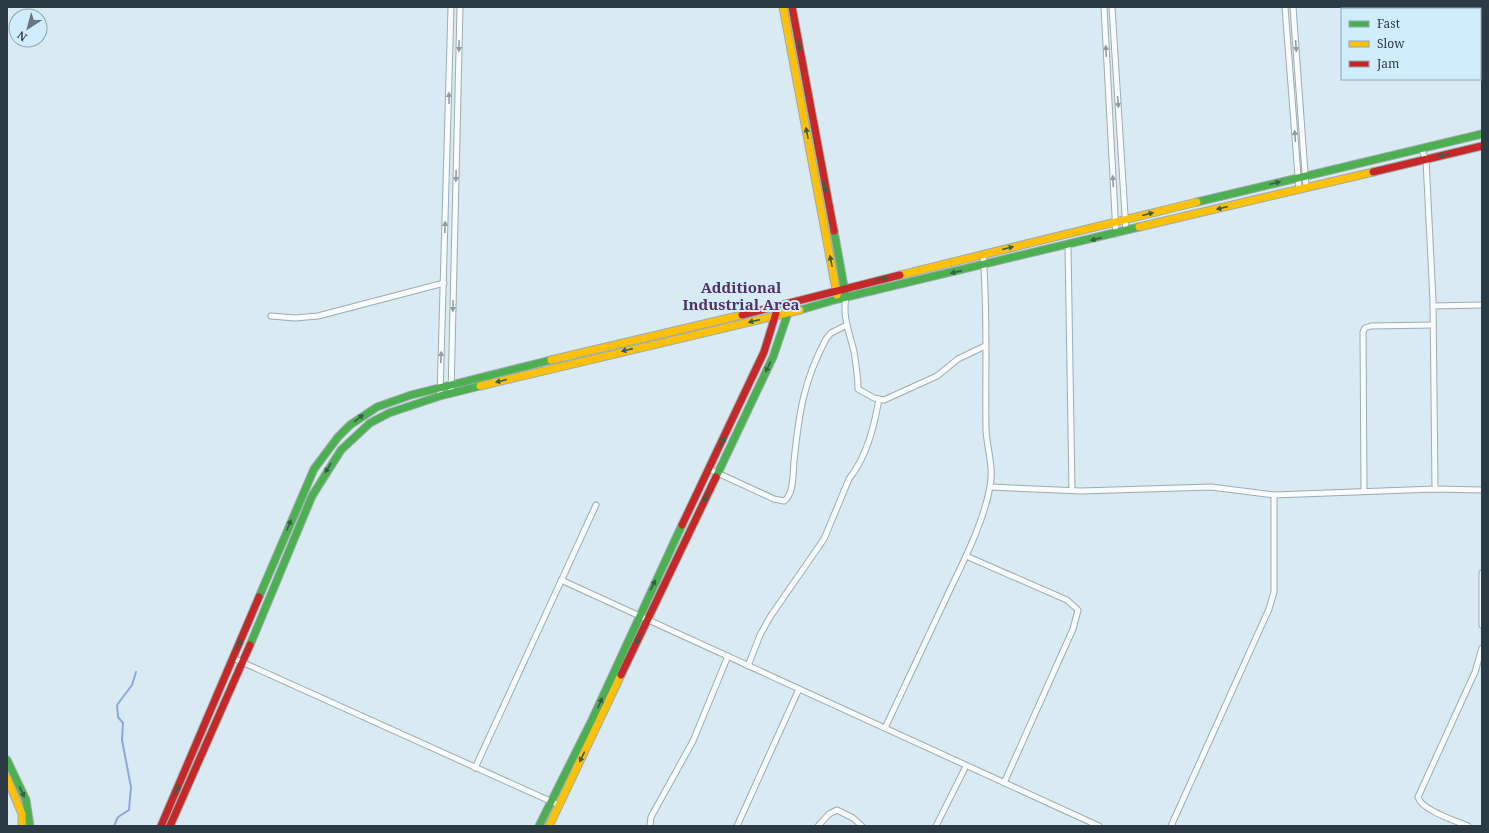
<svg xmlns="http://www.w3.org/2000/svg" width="1489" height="833" font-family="'Noto Serif',serif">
<rect width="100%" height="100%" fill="#daeaf2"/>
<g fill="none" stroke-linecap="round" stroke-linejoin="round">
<!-- stream -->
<path stroke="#8da8df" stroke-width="2" d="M114,826L118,817L129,810L131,787L122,740L123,723L118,717L117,705L132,685L136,672"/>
<!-- street casing -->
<g stroke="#9dabb2" stroke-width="7">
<g id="street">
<path d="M1104,7L1116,234"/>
<path d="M1112,7L1126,231"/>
<path d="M1285,7L1299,189"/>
<path d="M1293,7L1306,187"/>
<path d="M1421,148L1426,160L1433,301L1435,489"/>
<path d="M1068,246L1072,490"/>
<path d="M846,298C842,316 850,334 854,352C856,364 858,376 858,389L874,398L884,400L937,376L958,359L985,346"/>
<path d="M1433,306L1482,305"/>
<path d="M271,316L295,318L318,316L444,283"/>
<path d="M451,394L460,7"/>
<path d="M440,396L451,7"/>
<path d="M709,469L774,499L784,501C794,495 793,472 794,461C799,414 803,382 826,339L831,333L847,325"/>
<path d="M990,487L1081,491L1211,487L1274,495L1435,489L1482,490"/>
<path d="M1364,491L1363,332L1365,328L1371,326L1433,325"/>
<path d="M966,556L1067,600L1078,610L1073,629L1004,783"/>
<path d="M1482,573V625"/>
<path d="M561,580L1099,826"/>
<path d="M233,658L559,805"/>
<path d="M748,666L760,635L770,617L824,539L849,479C867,456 874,427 879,399"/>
<path d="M885,728C906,683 927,639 948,594C964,560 983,524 990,487C994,467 987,449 986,430C985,371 988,313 983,255"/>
<path d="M475,768L596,505"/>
<path d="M650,826L651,817L693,741L728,656"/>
<path d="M737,826L799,689"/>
<path d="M818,826L829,814L837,810L853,818L862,826"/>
<path d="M936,826L966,766"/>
<path d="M1171,826L1269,609L1274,592V495"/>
<path d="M1468,826C1456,821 1421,810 1418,797L1475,672L1482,648"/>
</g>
</g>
<!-- fast casing -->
<g stroke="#9dabb2" stroke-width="9">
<g id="fast">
<path d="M1197,202L1482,134"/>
<path d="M834,231L845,292"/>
<path d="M800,310L838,299L1139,227"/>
<path d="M716,477L773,357L789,310"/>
<path d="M259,597L314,469L338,437L350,425L377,407L411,395L551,360"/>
<path d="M250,645L312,496L341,450L370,423L389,413L440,396L480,386"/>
<path d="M7,760L26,800L30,826"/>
<path d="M539,826L592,720L682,525"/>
</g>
</g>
<!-- slow casing -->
<g stroke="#9dabb2" stroke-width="9">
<g id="slow">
<path d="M783,7L837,295"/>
<path d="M1139,227L1373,172"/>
<path d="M900,275L1197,202"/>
<path d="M551,360L742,315"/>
<path d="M480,386L800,310"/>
<path d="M7,778L22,814V826"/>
<path d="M549,826L621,675"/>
</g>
</g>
<!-- jam casing -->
<g stroke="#9dabb2" stroke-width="9">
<g id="jam">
<path d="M792,7L834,231"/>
<path d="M1373,172L1482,146"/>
<path d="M742,315L900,275"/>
<path d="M682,525L764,352L776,313"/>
<path d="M621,675L716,477"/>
<path d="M161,826L259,597"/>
<path d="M170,826L250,645"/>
</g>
</g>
<!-- street -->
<use href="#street" stroke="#f9fcfd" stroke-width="5"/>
<!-- fast -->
<use href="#fast" stroke="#4caf50" stroke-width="7"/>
<!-- slow -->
<use href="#slow" stroke="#ffc107" stroke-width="7"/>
<!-- jam -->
<use href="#jam" stroke="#c62828" stroke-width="7"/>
</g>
<!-- one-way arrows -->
<defs><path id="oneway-solid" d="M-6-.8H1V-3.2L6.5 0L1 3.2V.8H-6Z"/></defs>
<g fill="#365e47">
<use href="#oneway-solid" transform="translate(799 45) rotate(79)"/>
<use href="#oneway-solid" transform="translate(807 133) rotate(-101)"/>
<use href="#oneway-solid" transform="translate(1444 155) rotate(166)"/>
<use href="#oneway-solid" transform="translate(1275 183) rotate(-14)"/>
<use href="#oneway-solid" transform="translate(825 187) rotate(79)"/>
<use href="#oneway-solid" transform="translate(1222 208) rotate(166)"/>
<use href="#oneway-solid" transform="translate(1148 214) rotate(-14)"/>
<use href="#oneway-solid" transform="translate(1096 239) rotate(166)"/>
<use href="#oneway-solid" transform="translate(1008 248) rotate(-14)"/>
<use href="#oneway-solid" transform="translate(831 261) rotate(-101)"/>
<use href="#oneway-solid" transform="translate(956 272) rotate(167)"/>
<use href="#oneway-solid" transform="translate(882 279) rotate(-14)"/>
<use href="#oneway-solid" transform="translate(754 321) rotate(167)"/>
<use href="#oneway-solid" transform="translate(627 350) rotate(167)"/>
<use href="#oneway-solid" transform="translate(768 367) rotate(116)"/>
<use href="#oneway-solid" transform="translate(501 381) rotate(166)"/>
<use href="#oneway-solid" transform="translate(359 418) rotate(-39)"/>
<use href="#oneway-solid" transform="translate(722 442) rotate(-65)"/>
<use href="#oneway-solid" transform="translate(328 468) rotate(122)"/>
<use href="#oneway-solid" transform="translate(706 497) rotate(116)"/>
<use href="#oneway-solid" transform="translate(289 525) rotate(-68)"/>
<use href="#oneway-solid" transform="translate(653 585) rotate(-64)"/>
<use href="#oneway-solid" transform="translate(638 639) rotate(115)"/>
<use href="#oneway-solid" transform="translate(239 645) rotate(-67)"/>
<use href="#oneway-solid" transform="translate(600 703) rotate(-66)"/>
<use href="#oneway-solid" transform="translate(582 757) rotate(116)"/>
<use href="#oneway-solid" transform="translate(177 790) rotate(-66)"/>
<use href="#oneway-solid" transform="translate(22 792) rotate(65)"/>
</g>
<g fill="#929ca0">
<use href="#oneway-solid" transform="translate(459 46) rotate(91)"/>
<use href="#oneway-solid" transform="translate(1296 46) rotate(86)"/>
<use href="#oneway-solid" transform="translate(1106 51) rotate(-93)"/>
<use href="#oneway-solid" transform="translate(449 98) rotate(-91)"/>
<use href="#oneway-solid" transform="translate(1118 102) rotate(86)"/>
<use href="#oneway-solid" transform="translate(1295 136) rotate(-94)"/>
<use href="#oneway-solid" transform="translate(456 176) rotate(91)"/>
<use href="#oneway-solid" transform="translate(1113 181) rotate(-93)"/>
<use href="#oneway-solid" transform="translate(445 227) rotate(-88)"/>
<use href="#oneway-solid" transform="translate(453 306) rotate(91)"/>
<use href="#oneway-solid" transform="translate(441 357) rotate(-88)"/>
</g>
<g text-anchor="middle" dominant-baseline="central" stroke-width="4" stroke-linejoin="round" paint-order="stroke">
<!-- district labels -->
<g font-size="15" font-weight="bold" fill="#592e63" stroke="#cfedfd">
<text x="741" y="287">Additional<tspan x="741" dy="17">Industrial Area</tspan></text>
</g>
</g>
<!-- border -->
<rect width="1489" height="833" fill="none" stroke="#2c3b43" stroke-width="16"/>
<!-- legend -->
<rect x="1341" y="8" width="140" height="72" fill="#cfedfd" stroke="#8ea6b3"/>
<rect x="1349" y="21" width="20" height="6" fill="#4caf50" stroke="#8ea6b3"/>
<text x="1377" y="28" font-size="12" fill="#2c3b43">Fast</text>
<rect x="1349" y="41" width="20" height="6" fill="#ffc107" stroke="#8ea6b3"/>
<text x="1377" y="48" font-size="12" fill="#2c3b43">Slow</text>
<rect x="1349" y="61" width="20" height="6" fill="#c62828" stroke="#8ea6b3"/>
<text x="1377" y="68" font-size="12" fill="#2c3b43">Jam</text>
<!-- north arrow -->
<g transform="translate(28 28) rotate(216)"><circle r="19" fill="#cfedfd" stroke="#8ea6b3"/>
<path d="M0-3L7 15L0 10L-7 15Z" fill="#697880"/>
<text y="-6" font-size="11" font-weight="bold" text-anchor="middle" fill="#2c3b43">N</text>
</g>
</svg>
